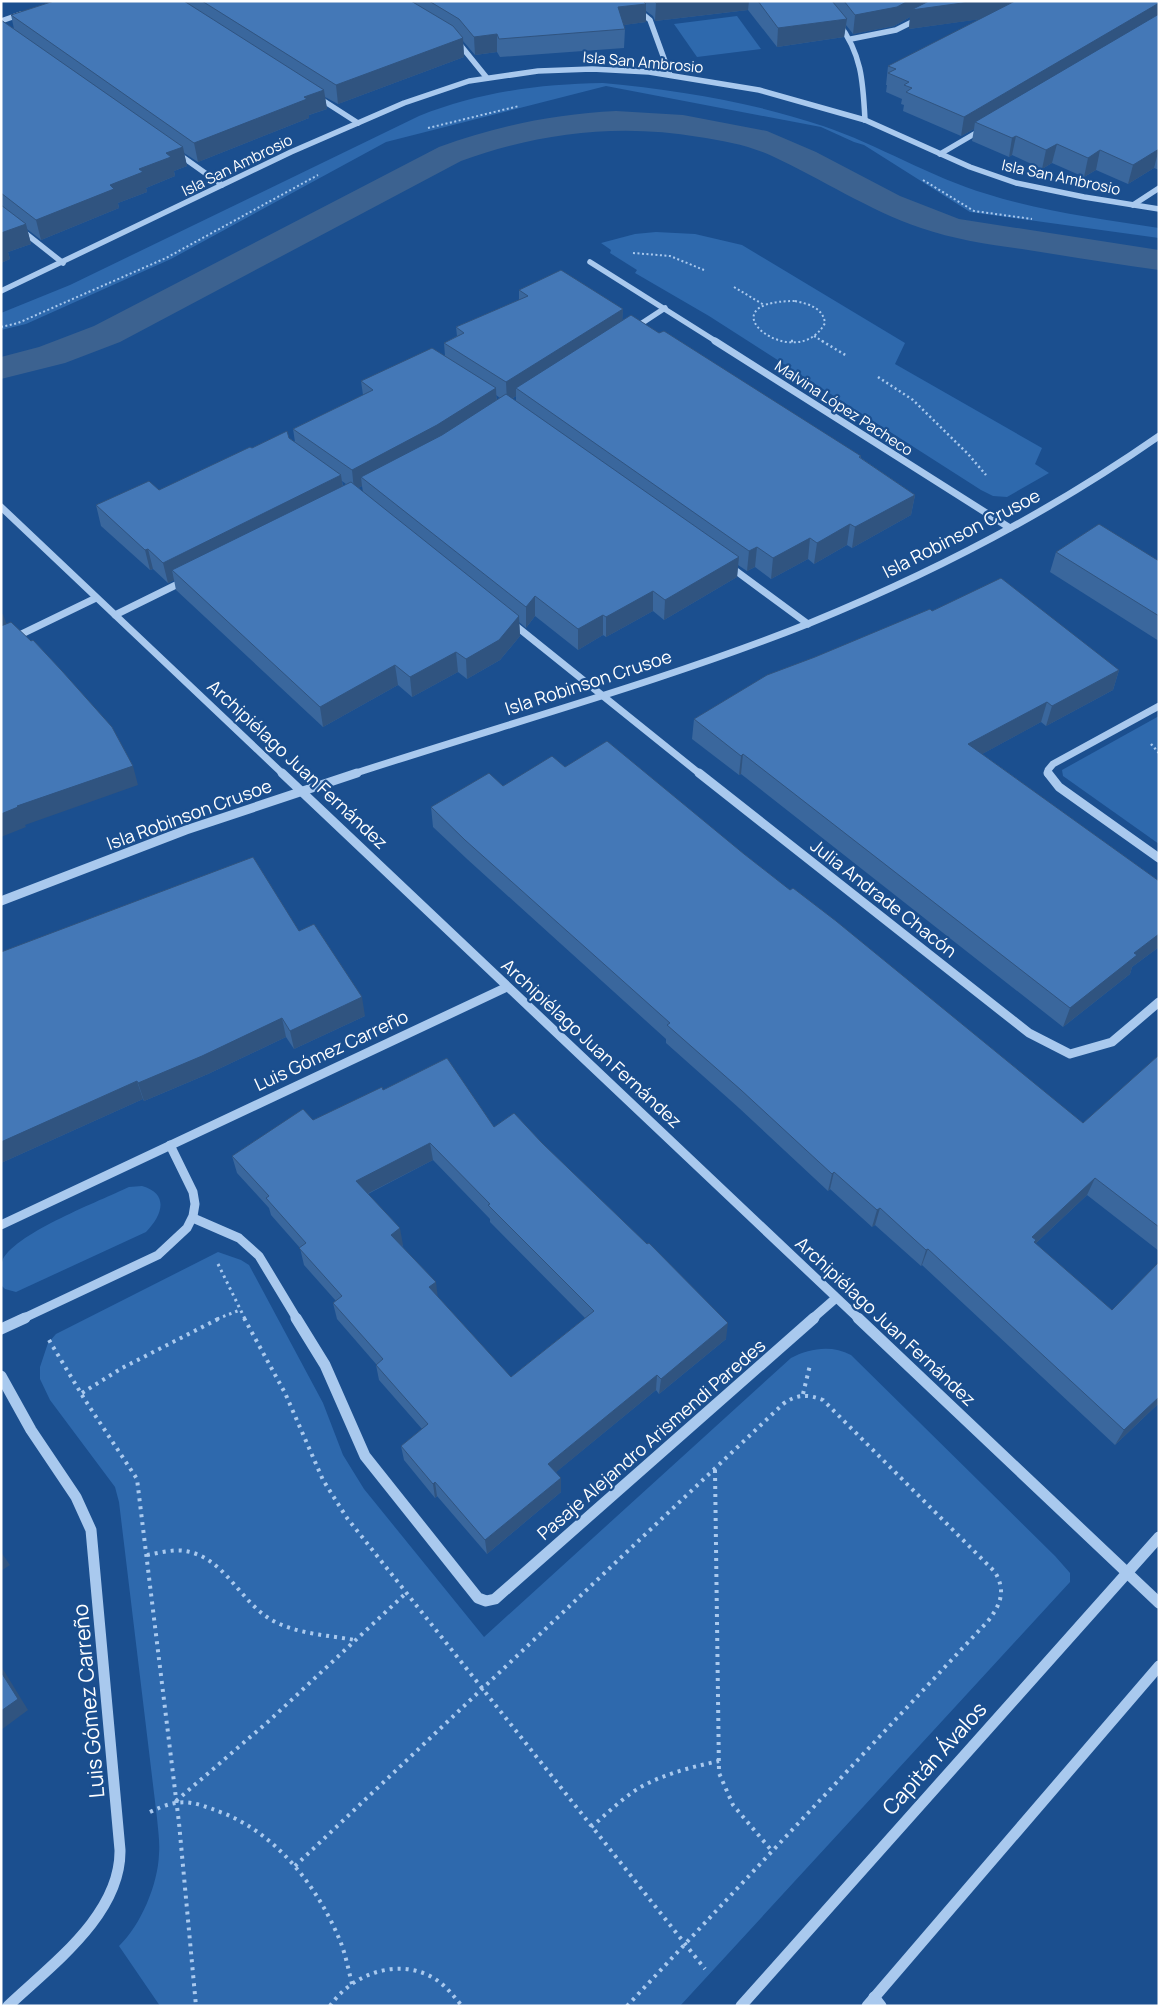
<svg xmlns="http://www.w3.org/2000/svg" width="1160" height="2007" font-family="Manrope,sans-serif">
<rect width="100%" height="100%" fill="#1b4f8f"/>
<!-- green -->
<g fill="#2e69ad">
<path d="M737,16L761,49L697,57L674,24Z"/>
<path d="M603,83C677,90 752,102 823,126C879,145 930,177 987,194C1043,212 1101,219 1159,228V238L970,212L864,145L854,142L821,127L606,86L386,142L171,259L26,324L1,330V313L70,285L419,116C479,92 539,84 603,83Z"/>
<path d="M656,232L695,234L742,245L905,343L895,364L1042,448L1035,464L1049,473L1007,497L993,496L981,490L709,316L635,273L637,270L610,253L611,250L601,243L635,234Z"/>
<path d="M1159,716V844L1063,776L1062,770Z"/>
<path d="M142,1186C170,1194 162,1216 146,1232L16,1292L5,1289L1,1285C1,1277 0,1266 3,1259C18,1232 100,1201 129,1187Z"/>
<path d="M218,1252L241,1260L249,1265L323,1403L343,1455L364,1489L484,1637L791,1358C810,1348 832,1345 851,1355L1055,1556L1070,1573V1582L680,2006H160L119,1946C141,1925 158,1884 159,1854C160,1842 158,1830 157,1818L119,1502L115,1487L50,1400L40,1379V1367L48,1343L56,1334Z"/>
</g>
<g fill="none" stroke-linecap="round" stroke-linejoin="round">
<!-- canal -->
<path fill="#3c6290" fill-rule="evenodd" d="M616,111L683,115L767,131L816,152L900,196L959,219L1159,250V270C1115,264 1072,257 1028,250C992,245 956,240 921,228C868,210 822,179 772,156C748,145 724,141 699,137C618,123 538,133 461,161L120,342L65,363L1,379V357L39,347L94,326L439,147C497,126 554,114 616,111Z"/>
<!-- path-far3 -->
<g stroke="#a9c9ee" stroke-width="2" stroke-dasharray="2 2.5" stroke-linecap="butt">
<path d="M428,128L519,106"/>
<path d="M923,180L974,211L1032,219"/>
<path d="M633,253L670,256L704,270"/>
<path d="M734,287L764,305"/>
<path d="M795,301C809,304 823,308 825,323C796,377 699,301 795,301Z"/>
<path d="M1,327L18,323L166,258L318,175"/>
<path d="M814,336L824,342"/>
</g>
<!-- path-far2 -->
<g stroke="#a9c9ee" stroke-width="2.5" stroke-dasharray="2 3" stroke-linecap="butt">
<path d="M791,341H795"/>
<path d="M822,341L847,356"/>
<path d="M878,377L913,400L968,454L986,475"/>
<path d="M1151,744L1159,753"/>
</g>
<!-- path-far1 -->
<g stroke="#a9c9ee" stroke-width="3" stroke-dasharray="2.5 4" stroke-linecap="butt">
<path d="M218,1264L245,1319"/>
<path d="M217,1319L240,1310"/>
</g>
<!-- path -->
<g stroke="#a9c9ee" stroke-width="4" stroke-dasharray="3 5" stroke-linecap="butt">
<path d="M244,1318L285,1393L323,1480L347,1518L705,1969"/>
<path d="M49,1340L85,1400L137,1479L179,1823L196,2006"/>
<path d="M82,1393L122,1368L220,1318"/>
<path d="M803,1394L810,1365"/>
<path d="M715,1470L719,1773L733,1805L772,1851"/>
<path d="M147,1555C159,1553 173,1549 185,1551C224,1557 239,1600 270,1619C295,1634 327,1635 355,1640"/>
<path d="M176,1801L270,1720L405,1594"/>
<path d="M150,1812C181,1797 191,1801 223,1813C276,1834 316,1885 338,1936C345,1951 348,1968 352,1984"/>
<path d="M591,1827C607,1814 621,1799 639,1788C663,1774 692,1767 719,1761"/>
<path d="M295,1866L783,1404C797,1394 807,1394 823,1400L995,1572C1006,1591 1001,1604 988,1621L627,2006"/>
<path d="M330,2006C351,1975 394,1959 428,1975C443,1982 452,1994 462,2006"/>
</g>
<!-- minor-far3 -->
<g stroke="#a9c9ee" stroke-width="5.5">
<path d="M620,1L638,10L650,20L670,75"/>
<path d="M1,21L21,14"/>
<path d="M838,22C862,55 863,81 865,120"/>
<path d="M851,39L896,30L920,18"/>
<path d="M457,41L487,78"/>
<path d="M316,96L358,123"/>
<path d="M177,153L222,185"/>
<path d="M940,154L981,130"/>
<path d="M1133,205L1159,188"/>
<path d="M1,214L63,263"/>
<path d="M590,262L717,342"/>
<path d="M1,291L291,152L404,103L469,81L538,71L592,69L649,72L759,90L865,120L970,167L1016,183L1084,197L1159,209"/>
<path d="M633,329L665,308"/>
</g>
<!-- minor-far2 -->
<g stroke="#a9c9ee" stroke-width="7">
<path d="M715,341L1010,528"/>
<path d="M1,507L283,774"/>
<path d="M728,565L808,624"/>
<path d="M115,615L184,581"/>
<path d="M511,622L700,774"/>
<path d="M1,644L96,598"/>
<path d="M353,774C506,724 661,682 810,623C933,573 1050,512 1159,436"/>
<path d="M1048,774V770L1053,764L1159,706"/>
</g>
<!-- minor-far1 -->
<g stroke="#a9c9ee" stroke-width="9">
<path d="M282,773L859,1319"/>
<path d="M699,773L1029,1033L1070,1054L1112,1042L1159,1002"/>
<path d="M1048,773L1059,787L1159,858"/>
<path d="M1,901L186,830L357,773"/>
<path d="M193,1218L239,1238L259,1256L297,1319"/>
<path d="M1,1225L507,987"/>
<path d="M22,1319L158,1255L187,1228L193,1216L195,1204L193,1192L170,1145"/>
<path d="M812,1319L836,1298"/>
</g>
<!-- minor -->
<g stroke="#a9c9ee" stroke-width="11">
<path d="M296,1318L325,1365L365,1456L478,1598L486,1601L495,1599L814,1318"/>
<path d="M858,1318L1159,1603"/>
<path d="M1,1329L25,1318"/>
<path d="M1,1376L31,1430L76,1497L91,1530L120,1850C121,1915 51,1965 8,2006"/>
<path d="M874,1997L881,2006"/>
<path d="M741,2006L1159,1537"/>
<path d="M867,2006L1159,1666"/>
</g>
</g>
<!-- wall -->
<g fill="#3a679d" fill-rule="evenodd">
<path d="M54,1H1159V170L1154,168L1128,184L1096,170L1084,177L1052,163L1042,169L1012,155L1009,157L972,141L974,129L961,136L903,111L904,105L901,104L902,99L886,92L887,85H886L888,66L980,19L909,29L910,17L894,26L853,34L846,25L844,37L777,47L748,10L655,21L653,16L646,11V22L623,25L625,29L624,48L500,57L497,52L475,55L463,41L464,57L338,104L325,97L327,109L309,115V118L198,162L184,153L187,166L174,171L175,176L146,188L147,192L118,203L119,208L41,240L27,229L31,244L8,252L10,259L1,263V20L14,29L11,15Z"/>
<path d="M519,290L623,309L622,321L659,333L861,456V458L915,495L911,515L852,548L847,545L814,564L808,559L771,579L755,567L747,571L738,565L737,577L664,620L653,611L606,637L603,635L578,650L535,616L526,628L519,622L520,636L500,660L467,679L458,672L412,697L398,685L323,727L176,590L174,580L168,583L153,569L150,570L101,526L96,505L159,490L289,438L295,442L293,429L363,395L361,381L445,356L444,343L457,336L456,327L519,300ZM496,395L500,398L497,400ZM516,396V402L512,399ZM342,481L346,484L343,486ZM362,486L363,492L358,488Z"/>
<path d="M1056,552L1159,561V641L1050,572Z"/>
<path d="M932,611L1119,670L1113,690L1046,726L1041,722L982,754L1159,881V947L1132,967L1130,974L1063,1027L741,774L739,775L692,739L694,719L815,657Z"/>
<path d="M565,767L744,854L1083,1123L1159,1055V1251L1087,1195L1035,1244L1159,1403L1115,1445L922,1265L921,1266L875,1225L872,1227L830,1189L828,1191L739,1108L666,1043V1039L467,859L433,827L431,807Z"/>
<path d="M299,931L365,1016L294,1049L286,1037L208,1074L144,1101L143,1099L1,1163Z"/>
<path d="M383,1090L494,1127L726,1339L659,1394L656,1390L556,1472L561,1492L487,1554L437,1496L435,1498L404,1460L401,1446L422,1429L379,1380L376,1365V1364L337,1319L333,1303L336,1301L304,1265L300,1248L271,1215L269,1208L237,1173L232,1156ZM433,1160L490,1219V1222L585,1318L511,1377L438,1297L402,1246L403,1245L368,1194Z"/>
</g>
<!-- shaded-wall -->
<g fill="#305480">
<path d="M668,1H749L748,10L655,21L656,3Z"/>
<path d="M908,1H1027L1025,13L909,29L910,17L894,26L853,34L855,15Z"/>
<path d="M1159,3V11L1157,20L975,122L974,129L961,136L964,117Z"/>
<path d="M646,4V22L617,26L618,7Z"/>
<path d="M847,19L844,37L777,47L778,28Z"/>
<path d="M497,34V52L475,55L474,37Z"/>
<path d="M463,38L464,57L338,104L336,85Z"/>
<path d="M324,90L327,109L309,115V118L198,162L194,143L304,97Z"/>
<path d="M1016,136L1012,155L1009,157L1012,138Z"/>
<path d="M1057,144L1052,163L1042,169L1046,150Z"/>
<path d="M183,147L187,166L174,171L175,176L146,188L147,192L118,203L119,208L41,240L36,220L110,185L166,153Z"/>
<path d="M1159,149L1154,168L1128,184L1133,165Z"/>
<path d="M1100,150L1096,170L1084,177L1088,158Z"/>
<path d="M26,224L31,244L8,252L10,259L1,263V233Z"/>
<path d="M623,309L622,329L516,388V396L507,402L506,382Z"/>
<path d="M496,388L497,408L361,477L362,486L354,490L352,470Z"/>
<path d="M341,475L344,495L172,570L174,580L168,583L163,563Z"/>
<path d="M915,495L911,515L852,548L855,527Z"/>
<path d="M850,524L847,545L814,564L817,543Z"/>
<path d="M810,538L808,559L771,579L773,558Z"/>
<path d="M757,547L755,567L747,571L749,551Z"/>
<path d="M148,549L153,569L150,570L145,550Z"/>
<path d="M739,557L737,577L664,620L665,600Z"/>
<path d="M653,591V611L606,637V617Z"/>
<path d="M535,596V616L526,628V607Z"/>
<path d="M3,614L10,634L1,638V615Z"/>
<path d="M603,615V635L578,650V629Z"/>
<path d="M519,616L520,636L500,660L467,679L466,659Z"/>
<path d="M456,652L458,672L412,697L410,677Z"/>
<path d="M395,665L398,685L323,727L320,707Z"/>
<path d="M1119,670L1113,690L1046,726L1052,706Z"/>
<path d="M1047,702L1041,722L964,764L968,744Z"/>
<path d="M743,754L741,774L739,775L741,756Z"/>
<path d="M133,766L138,785L25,825L26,827L1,837V814L17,806Z"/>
<path d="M1159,934V947L1132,967L1130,974L1063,1027L1070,1008L1134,953Z"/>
<path d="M362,997L365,1016L294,1049L290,1031Z"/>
<path d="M282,1018L286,1037L208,1074L144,1101L138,1083Z"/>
<path d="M137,1081L143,1099L1,1163V1142Z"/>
<path d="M430,1143L433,1160L359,1198L356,1181Z"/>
<path d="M834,1172L830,1189L828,1191L832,1174Z"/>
<path d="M1095,1178L1087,1195L1034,1245L1032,1237Z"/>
<path d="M880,1208L875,1225L872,1227L877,1210Z"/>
<path d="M400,1228L403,1245L394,1251L391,1235Z"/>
<path d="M928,1249L922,1265L921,1266L926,1250Z"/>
<path d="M436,1282L438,1299L429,1287Z"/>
<path d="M728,1323L726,1339L659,1394L661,1379Z"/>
<path d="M657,1375L656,1390L549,1478L548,1464Z"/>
<path d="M1159,1397V1403L1115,1445L1124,1430Z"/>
<path d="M561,1478V1492L487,1554L485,1540Z"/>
<path d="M435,1482L437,1496L435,1498L433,1484Z"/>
<path d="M1,1552L10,1565L1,1571Z"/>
<path d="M1,1666L28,1710L1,1730Z"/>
</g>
<!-- building -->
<g fill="#4478b7" stroke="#305480" fill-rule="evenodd">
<path d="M54,1H184L324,90L304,97L307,99L194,143L11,15Z"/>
<path d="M202,1H411L453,26L463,38L336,85Z"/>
<path d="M429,1H643L646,4L618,7L625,29L499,39L497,34L474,37L459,19Z"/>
<path d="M655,1H668L656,3Z"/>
<path d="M758,1H832L847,19L778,28Z"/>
<path d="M844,1H908L897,7L855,15Z"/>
<path d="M929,1H977L911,10Z"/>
<path d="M1015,1H1159V3L964,117L906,92L912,88L904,85L909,82L888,73L896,69L888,66Z"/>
<path d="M1159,14V149L1133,165L1100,150L1088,158L1057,144L1046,150L1016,136L1012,138L975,122Z"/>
<path d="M1,20L183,147L166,153L171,157L139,169L143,172L110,185L114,189L36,220L1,193Z"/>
<path d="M1,205L26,224L1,233Z"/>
<path d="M561,270L623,309L506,382L444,343L464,333L456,327L528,296L519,290Z"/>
<path d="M631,315L659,333L664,331L861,456L859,457L915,495L855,527L850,524L817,543L810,538L773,558L757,547L749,551L516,388Z"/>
<path d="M432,348L496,388L437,425L352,470L293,429L373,390L361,381Z"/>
<path d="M506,394L739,557L665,600L653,591L606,617L603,615L578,629L535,596L526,607L361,477L442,435Z"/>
<path d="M287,431L289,438L341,475L163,563L148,549L145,550L96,505L149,481L159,490L250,447L252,448Z"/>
<path d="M351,482L519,616L499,640L466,659L456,652L410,677L395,665L320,707L172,570Z"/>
<path d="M1099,524L1159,561V616L1056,552Z"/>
<path d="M1001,578L1119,670L1052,706L1047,702L968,744L1159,881V934L1134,953L1137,955L1070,1008L743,754L741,756L694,719L767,675L815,657L930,609L932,611Z"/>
<path d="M11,622L31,641L33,640L62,671L112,727L133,766L17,806L18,807L1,814V626Z"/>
<path d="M607,741L744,854L790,890L793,888L836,921L1083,1123L1159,1055V1227L1095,1178L1032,1237L1036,1240L1034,1242L1112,1310L1159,1262V1397L1124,1430L928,1249L926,1250L880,1208L877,1210L834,1172L832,1174L741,1090L667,1025L670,1023L465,840L431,807L489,773L503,786L552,756L565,767Z"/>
<path d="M253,857L299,931L314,924L362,997L290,1031L282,1018L202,1056L138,1083L137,1081L1,1142V952Z"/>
<path d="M447,1058L494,1127L514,1113L542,1143L647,1244L649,1243L728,1323L661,1379L657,1375L548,1464L561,1478L485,1540L435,1482L433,1484L401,1446L428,1424L376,1365L383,1359L333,1303L342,1296L299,1248L306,1243L266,1198L269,1196L232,1156L303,1109L313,1120L382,1087L383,1090ZM430,1143L490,1204L488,1205L594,1311L511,1377L429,1287L436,1282L391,1235L400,1228L356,1181Z"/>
<path d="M1,1672L18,1699L1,1711Z"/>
</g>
<g text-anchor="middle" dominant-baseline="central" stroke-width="4.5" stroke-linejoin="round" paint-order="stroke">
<!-- far-street labels -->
<g font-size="15" fill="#fff" stroke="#1b4f8f">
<text transform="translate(643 62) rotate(5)">Isla San Ambrosio</text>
<text transform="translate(237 165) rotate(-26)">Isla San Ambrosio</text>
<text transform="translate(1061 177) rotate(12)">Isla San Ambrosio</text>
<text transform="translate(844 408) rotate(33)">Malvina López Pacheco</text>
</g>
<!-- street labels -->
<g font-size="18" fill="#fff" stroke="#1b4f8f">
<text transform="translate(961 533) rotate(-27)">Isla Robinson Crusoe</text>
<text transform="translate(588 682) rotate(-18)">Isla Robinson Crusoe</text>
<text transform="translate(298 764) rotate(43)">Archipiélago Juan Fernández</text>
<text transform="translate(189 814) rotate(-20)">Isla Robinson Crusoe</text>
<text transform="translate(884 898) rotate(38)">Julia Andrade Chacón</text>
<text transform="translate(592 1043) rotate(43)">Archipiélago Juan Fernández</text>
<text transform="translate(331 1050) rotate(-25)">Luis Gómez Carreño</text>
<text transform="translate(886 1321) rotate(43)">Archipiélago Juan Fernández</text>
<text transform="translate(651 1439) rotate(-41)">Pasaje Alejandro Arismendi Paredes</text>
</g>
<!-- near-street labels -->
<g font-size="21" fill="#fff" stroke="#1b4f8f">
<text transform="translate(88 1701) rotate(-95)">Luis Gómez Carreño</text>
<text transform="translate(934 1758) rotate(-48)">Capitán Ávalos</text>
</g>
</g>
<!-- border -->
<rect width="1160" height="2007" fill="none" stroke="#ffffff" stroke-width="5"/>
</svg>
